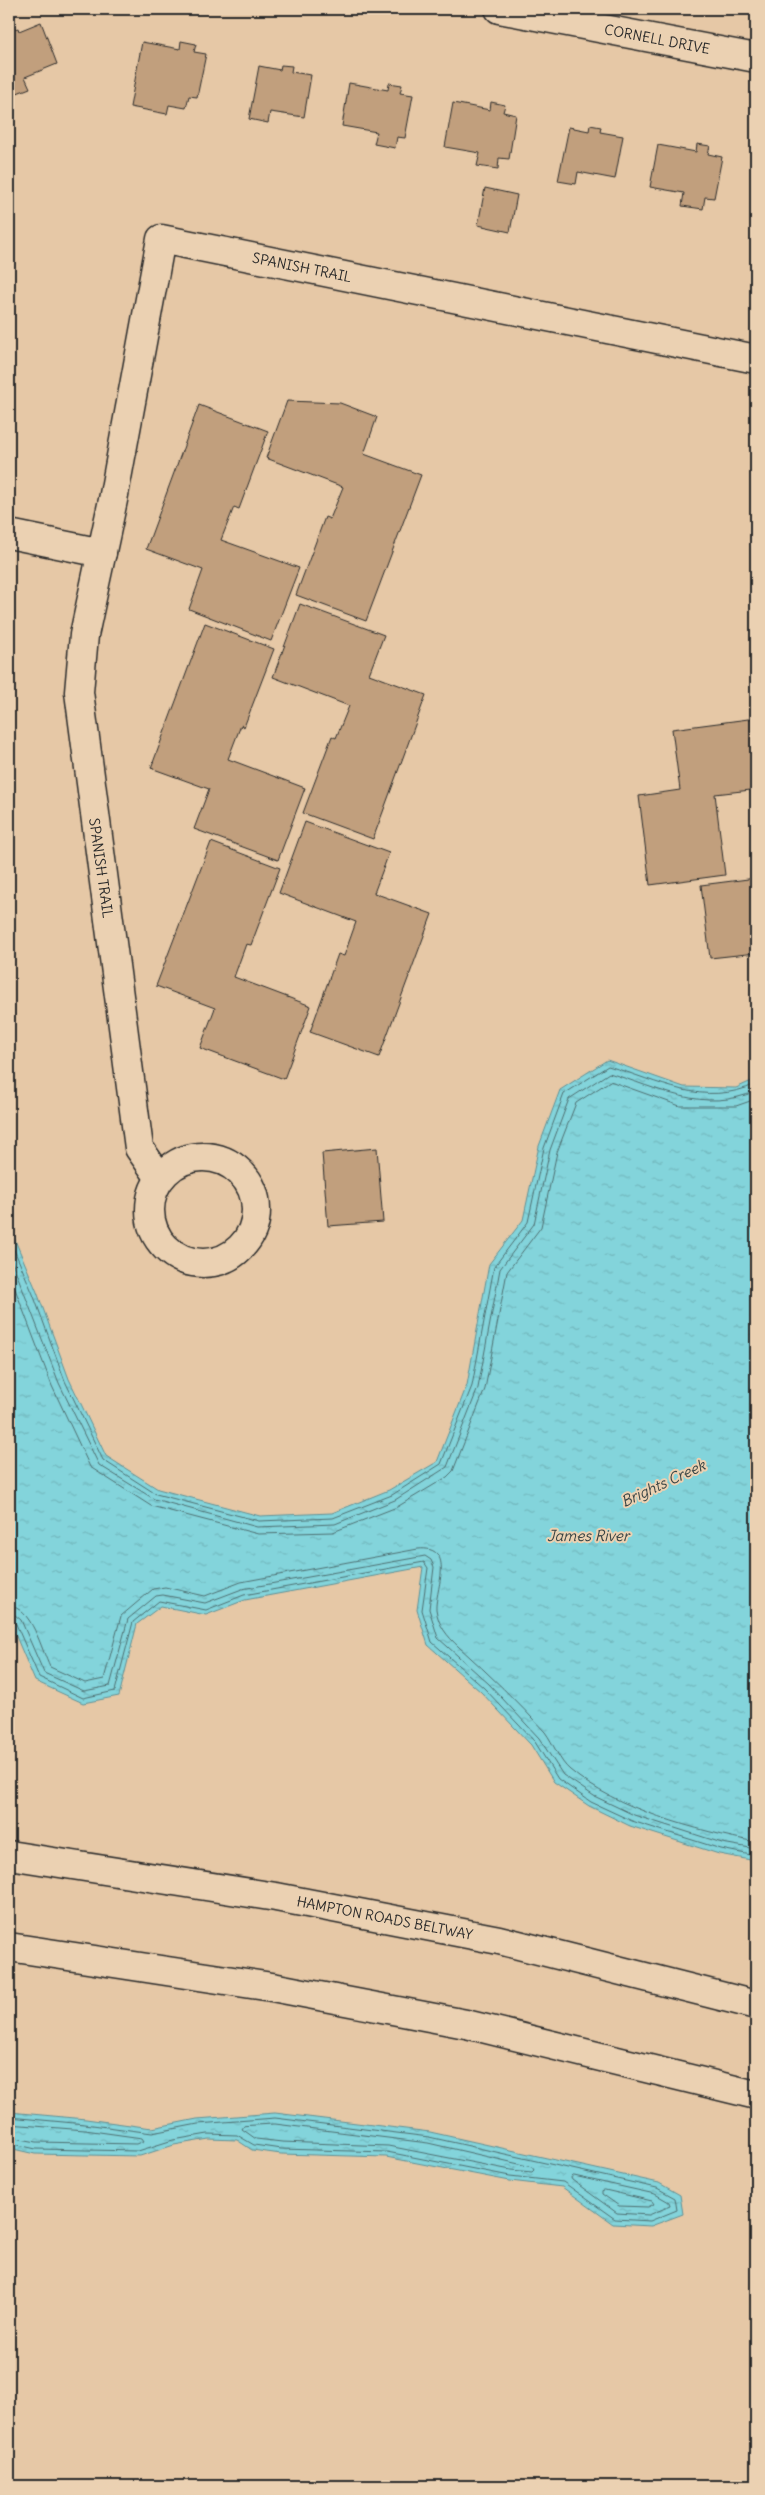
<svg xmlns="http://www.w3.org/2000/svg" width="765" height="2495" font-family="Delius,sans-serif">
<defs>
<pattern id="water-ripples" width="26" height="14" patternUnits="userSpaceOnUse" patternTransform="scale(1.25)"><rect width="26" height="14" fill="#83d4db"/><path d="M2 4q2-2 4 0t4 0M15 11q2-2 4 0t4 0" fill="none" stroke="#71b6bc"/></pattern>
</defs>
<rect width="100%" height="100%" fill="#e6c8a6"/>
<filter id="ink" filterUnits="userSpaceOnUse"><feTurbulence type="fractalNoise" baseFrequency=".02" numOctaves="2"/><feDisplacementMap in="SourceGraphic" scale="10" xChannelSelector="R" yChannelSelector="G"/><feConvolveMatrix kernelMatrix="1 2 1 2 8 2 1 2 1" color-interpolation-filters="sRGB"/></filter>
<g filter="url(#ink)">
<!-- water -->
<g fill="url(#water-ripples)" stroke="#609095">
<path d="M607,1060L684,1087L736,1088L756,1079V1861L719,1854L630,1826L589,1806L554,1782L531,1745L481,1692L428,1645L417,1610L423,1567L245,1600L206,1615L161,1606L137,1624L119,1696L83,1703L35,1681L9,1620V1226L37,1292L69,1379L106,1456L158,1489L260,1516L332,1513L389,1490L437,1462L467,1385L489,1264L523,1220L539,1146L560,1090Z"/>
<path d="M9,2112L86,2119L152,2128L197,2119L275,2113L430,2132L659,2183L680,2195L683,2214L651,2226L613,2224L562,2187L510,2181L386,2157L281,2154L252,2150L237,2140L209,2139L174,2145L140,2156L35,2154L9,2148Z"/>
</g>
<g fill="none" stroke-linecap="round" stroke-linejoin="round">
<!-- shore -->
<g stroke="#4e6f71" stroke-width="1">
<path d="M9,1238L33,1294L65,1381L103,1460L156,1494L259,1521L333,1518L392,1495L441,1464L472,1386L494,1267L528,1222L544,1148L564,1094L608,1066C659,1081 703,1108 756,1084"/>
<path d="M9,1254L59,1383L99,1465L154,1499L257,1527L335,1524L395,1500L447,1467L478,1388L500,1269L534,1224L550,1150L569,1099L609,1073C658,1088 704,1114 756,1091"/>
<path d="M9,1273L52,1386L90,1467L151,1506L258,1534L333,1532L397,1507L447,1477L453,1471L485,1389L507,1272L541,1227L557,1152L576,1103L610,1081L680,1106H736L756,1099"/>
<path d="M9,1606C32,1607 41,1649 50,1667L85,1683L104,1679L121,1616L153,1589L165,1587L205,1596L241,1582L418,1549C457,1545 435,1590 436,1609C438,1625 447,1636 459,1647C489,1674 518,1702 545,1732C554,1744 559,1761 570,1770C616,1809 698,1831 756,1842"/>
<path d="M9,1614L15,1615L21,1620L44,1673L84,1691L110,1686L128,1619L156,1596L163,1595L205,1603L242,1589L425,1556L431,1560L434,1567L429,1609L438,1638L489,1684L539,1738L563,1775L594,1796L634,1815L722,1843L756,1849"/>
<path d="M9,1620L16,1624L39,1677L83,1698L115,1691L133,1622L159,1601L206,1610L244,1595L424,1562L428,1568L422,1610L432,1642L484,1688L535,1742L558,1779L591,1802L632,1821L721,1849L756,1856"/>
<path d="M9,2117L85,2124L152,2133L198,2124L275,2118L429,2137L657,2188L675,2198L677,2210L650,2221L615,2219L563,2182L510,2176L387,2152L281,2149L254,2145L237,2135L208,2134L173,2140L138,2151L36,2149L9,2143"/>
<path d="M9,2124L85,2130L142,2138L144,2141L137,2144L37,2142L9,2137"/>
<path d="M275,2124L428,2143L532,2167L534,2170L532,2172L511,2170L388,2146L282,2142L256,2139L242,2129L244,2126Z"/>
<path d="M574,2176L655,2194L669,2202L670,2206L649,2215L617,2213L572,2180L571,2178Z"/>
<path d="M605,2190L652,2201L654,2204L648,2207L619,2206L602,2194V2191Z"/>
</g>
</g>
<!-- building -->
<g fill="#c19f7d" stroke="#2b2b2b">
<path d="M41,22L57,64L25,77L30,88L12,95L9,86V32L18,28L19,31Z"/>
<path d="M181,41L196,44L194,52L206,54L197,97L189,96L186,108L169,105L167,114L130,107L142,42L180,49Z"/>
<path d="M281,65L292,66L291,72L311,75L304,117L270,112L268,123L249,119L259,66L280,70Z"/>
<path d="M349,83L388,90L389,83L402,85L400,93L413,95L405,138L397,137L395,148L374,144L377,132L342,126Z"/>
<path d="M491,102L505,105L503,112L516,115L509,159L499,158L498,169L477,166L480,153L445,147L453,103L490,110Z"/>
<path d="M590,125L601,127L600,132L623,136L615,179L578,172L576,184L558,181L569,127L589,131Z"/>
<path d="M697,144L710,146L708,154L722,157L714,198L705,197L703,209L682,206L684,193L650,187L658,145L696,152Z"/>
<path d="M485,188L517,195L510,232L478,225Z"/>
<path d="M287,401L340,403L377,417L364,454L421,475L366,621L296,595L325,517L330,519L343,487L266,458Z"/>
<path d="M199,405L268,431L239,509L234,507L221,540L299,568L271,641L189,609L203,570L146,549Z"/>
<path d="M300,604L384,635L369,674L426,695L373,839L303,813L332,736L336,738L349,706L273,677Z"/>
<path d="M205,623L274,649L244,727L241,725L228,759L305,788L278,860L194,829L209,789L151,768Z"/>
<path d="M756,718V794H751V790L715,794L725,875L650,885L639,796L680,790L672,729Z"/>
<path d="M305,822L389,853L374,893L432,914L379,1057L310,1032L338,954L344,956L356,922L279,893Z"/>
<path d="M211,842L280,868L251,945L246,944L234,977L311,1006L284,1079L200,1048L215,1008L156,986Z"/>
<path d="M756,878V953L710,958L701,885Z"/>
<path d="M377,1148L383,1222L328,1226L322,1153Z"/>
</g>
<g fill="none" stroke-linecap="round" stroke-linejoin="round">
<!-- minor casing -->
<g stroke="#2b2b2b" stroke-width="31">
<g id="minor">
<path id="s1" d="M499,9L756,58"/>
<path d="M9,534L102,553"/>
<circle cx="203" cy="1210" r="53"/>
<path id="s2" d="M160,1178L139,1148L79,692L84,635L113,500L161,239L756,359"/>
</g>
</g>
<!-- motorway casing -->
<g stroke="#2b2b2b" stroke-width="31">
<g id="motorway">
<path id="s3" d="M9,1855L276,1897L499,1940L756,2005"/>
<path d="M9,1947L272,1987L466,2024L756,2095"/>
</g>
</g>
<!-- minor -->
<use href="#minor" stroke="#ebd1b2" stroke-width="28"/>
<!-- motorway -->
<use href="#motorway" stroke="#ebd1b2" stroke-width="28"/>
</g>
</g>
<g text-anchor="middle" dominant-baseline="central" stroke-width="4" stroke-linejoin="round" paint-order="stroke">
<!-- street labels -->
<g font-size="14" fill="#2b2b2b" stroke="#ebd1b2">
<text stroke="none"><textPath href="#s1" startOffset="161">CORNELL DRIVE</textPath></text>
<text stroke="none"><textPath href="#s2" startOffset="1101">SPANISH TRAIL</textPath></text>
<text transform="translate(101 868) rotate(82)">SPANISH TRAIL</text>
<text stroke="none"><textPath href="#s3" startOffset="381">HAMPTON ROADS BELTWAY</textPath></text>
</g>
<!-- water labels -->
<g font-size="15" font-style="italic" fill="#384445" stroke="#ebd1b2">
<text transform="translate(663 1483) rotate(-25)">Brights Creek</text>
<text x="588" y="1535">James River</text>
</g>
</g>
<!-- margin -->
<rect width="765" height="2495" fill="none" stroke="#ebd1b2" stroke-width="30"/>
<rect x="15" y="15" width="735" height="2465" fill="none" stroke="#2b2b2b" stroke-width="2" filter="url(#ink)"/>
</svg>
